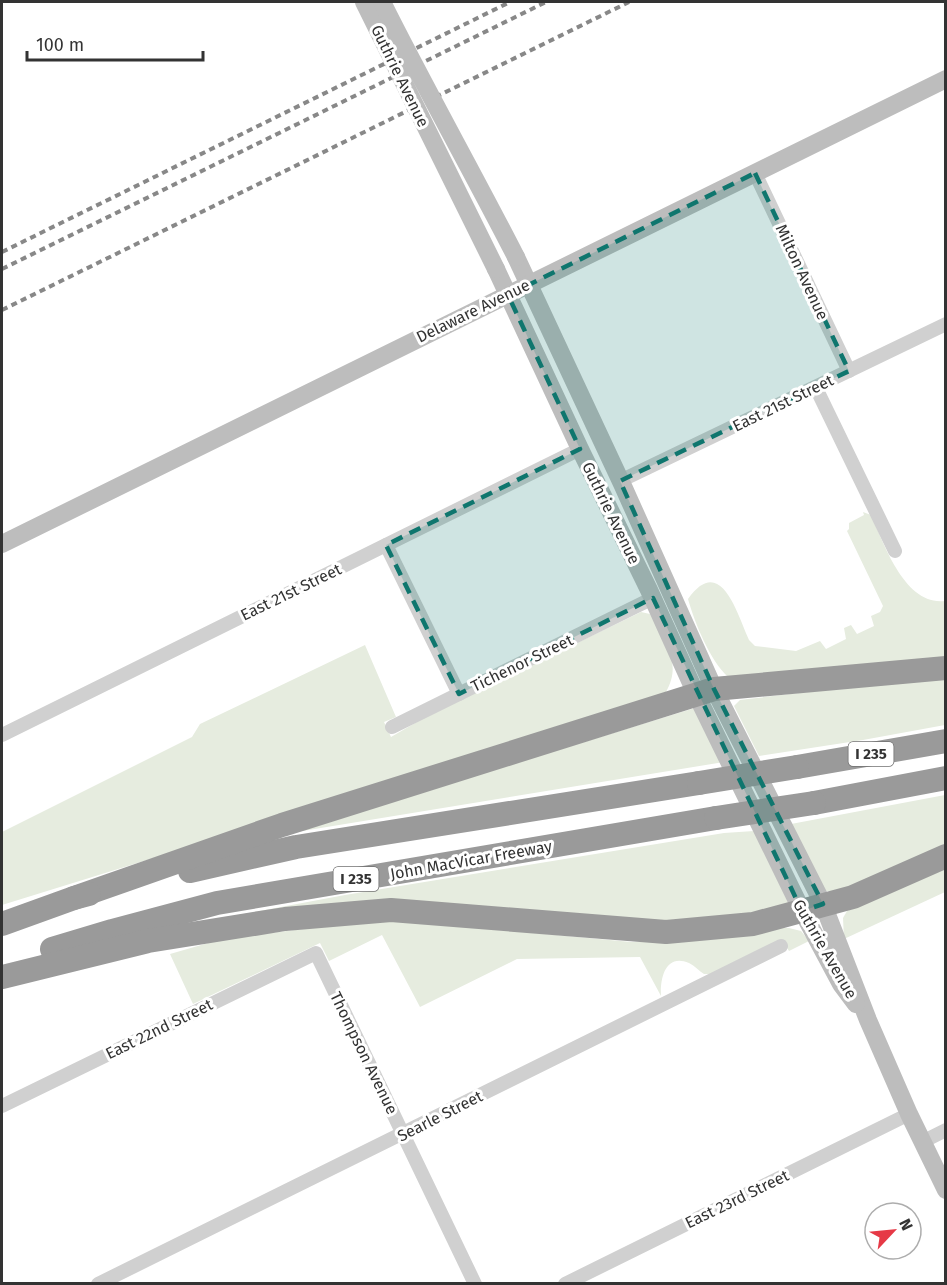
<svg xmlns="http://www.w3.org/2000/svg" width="947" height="1285" font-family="'Fira Sans',sans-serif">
<rect width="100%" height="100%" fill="#fff"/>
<!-- green -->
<g fill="#e6ecdf">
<path d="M863,512L871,515C884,544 905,606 945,601V661L728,677C710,660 695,624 688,599C721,553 737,614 749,640L755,646L796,651L820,641L826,649L846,639L844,628L851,625L857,634L874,626L871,616L880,612L883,606L847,531L849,529V523L864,515Z"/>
<path d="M641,612L650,614C664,641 683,662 666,692L509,748L2,905V832L192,737L200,724L365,645L396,717L384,722L391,737L429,715Z"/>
<path d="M945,676V725L863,740L759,756L734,706L740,700L748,699Z"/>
<path d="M698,707L724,762L284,834Z"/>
<path d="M945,795V848C918,861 850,899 822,890L791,824Z"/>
<path d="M754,831L789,904L721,921L222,918L345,895L724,833Z"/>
<path d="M945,866V892L844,939L843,918L847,911Z"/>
<path d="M384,919L631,942L704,940L774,928H789L801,931L809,941L789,951L783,941L715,974H704C699,971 695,966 689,963C665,953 660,979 661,996L640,957L517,959L420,1007L382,935L329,961L320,943L193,1004L170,954L222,939Z"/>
</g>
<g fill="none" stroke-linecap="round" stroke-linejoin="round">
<!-- street -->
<g stroke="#d0d0d0" stroke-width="14">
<path d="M755,173L849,371"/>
<path d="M816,388L895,551"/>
<path d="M620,481L946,324"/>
<path d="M386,545L459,694"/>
<path d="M392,727L653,598"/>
<path d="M2,735L580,449"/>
<path d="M2,1106L316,953L475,1284"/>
<path d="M922,1142L946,1130"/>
<path d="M98,1284L781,946"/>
<path d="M565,1284L909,1114"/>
</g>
<!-- secondary -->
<g stroke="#bdbdbd" stroke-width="18">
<path d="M516,257L623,486L714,689L823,904L868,1020L909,1114L946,1190"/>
<path d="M496,269L580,449L649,590L696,694L802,911L841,984L856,1004"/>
<path d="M2,544L946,79"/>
</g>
<!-- highway -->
<g stroke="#9a9a9a" stroke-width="24">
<path d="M797,767L946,741"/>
<path d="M814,803L946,778"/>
<path d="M190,871L296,847L699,783"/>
<path d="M74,898L282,825L714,689L946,668"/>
<path d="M2,924L74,898L89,894"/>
<path d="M52,949L112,931L217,903L716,818"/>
<path d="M2,977L148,941L285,919L391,910L666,932L753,924L853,897L946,856"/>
</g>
<!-- rail -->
<g stroke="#888" stroke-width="4" stroke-dasharray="6 4.5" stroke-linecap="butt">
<path d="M2,252L510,2"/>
<path d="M2,269L546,2"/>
<path d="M2,310L629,2"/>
</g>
<!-- secondary-bridge -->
<g stroke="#bdbdbd" stroke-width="18">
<path d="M364,2L496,269"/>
<path d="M382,2C425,88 472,171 516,257"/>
</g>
<!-- highway-bridge -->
<g stroke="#9a9a9a" stroke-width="24">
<path d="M699,783L797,767"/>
<path d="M716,818L814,803"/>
</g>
</g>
<!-- marked area -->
<path fill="#0f766e" fill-opacity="0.2" stroke="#0f766e" stroke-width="4.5" stroke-dasharray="12 8" stroke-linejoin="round" d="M755,173L849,371L620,481L714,689L823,904L802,911L653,598L459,694L386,545L580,449L508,295Z"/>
<g text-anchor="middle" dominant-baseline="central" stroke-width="6" stroke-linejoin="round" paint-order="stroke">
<!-- shield labels -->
<g fill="#fff" stroke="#707070" stroke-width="1.5">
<rect x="848.5" y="742" width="45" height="24" rx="4.5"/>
<rect x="333.5" y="867" width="45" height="24" rx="4.5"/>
</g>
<g font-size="15" font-weight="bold" fill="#333">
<text x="871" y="754">I 235</text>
<text x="356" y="879">I 235</text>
</g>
<!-- street labels -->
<g font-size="16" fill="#333" stroke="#fff">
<text transform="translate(400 76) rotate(64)">Guthrie Avenue</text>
<text transform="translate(802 272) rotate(65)">Milton Avenue</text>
<text transform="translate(473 311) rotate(-26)">Delaware Avenue</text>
<text transform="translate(783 403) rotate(-26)">East 21st Street</text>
<text transform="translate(611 513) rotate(64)">Guthrie Avenue</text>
<text transform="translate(291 592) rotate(-26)">East 21st Street</text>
<text transform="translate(522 663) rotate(-26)">Tichenor Street</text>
<text transform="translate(471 860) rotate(-10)">John MacVicar Freeway</text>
<text transform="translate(825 949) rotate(60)">Guthrie Avenue</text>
<text transform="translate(159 1029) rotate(-26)">East 22nd Street</text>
<text transform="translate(364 1053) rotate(64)">Thompson Avenue</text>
<text transform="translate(440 1116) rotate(-27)">Searle Street</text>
<text transform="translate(737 1199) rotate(-26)">East 23rd Street</text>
</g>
</g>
<!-- border -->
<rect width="947" height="1285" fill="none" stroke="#333333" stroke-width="6"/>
<!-- north arrow -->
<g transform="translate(893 1231) rotate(64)"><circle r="28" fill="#ffffff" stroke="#adadad" stroke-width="1.5"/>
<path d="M0-4.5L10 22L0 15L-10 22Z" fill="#e63946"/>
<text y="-9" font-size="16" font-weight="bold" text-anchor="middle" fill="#333333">N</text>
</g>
<!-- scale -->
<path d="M27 51v9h176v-9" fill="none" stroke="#333333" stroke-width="3"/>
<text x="36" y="51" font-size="18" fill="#333333" stroke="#ffffff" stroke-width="4.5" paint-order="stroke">100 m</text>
</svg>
